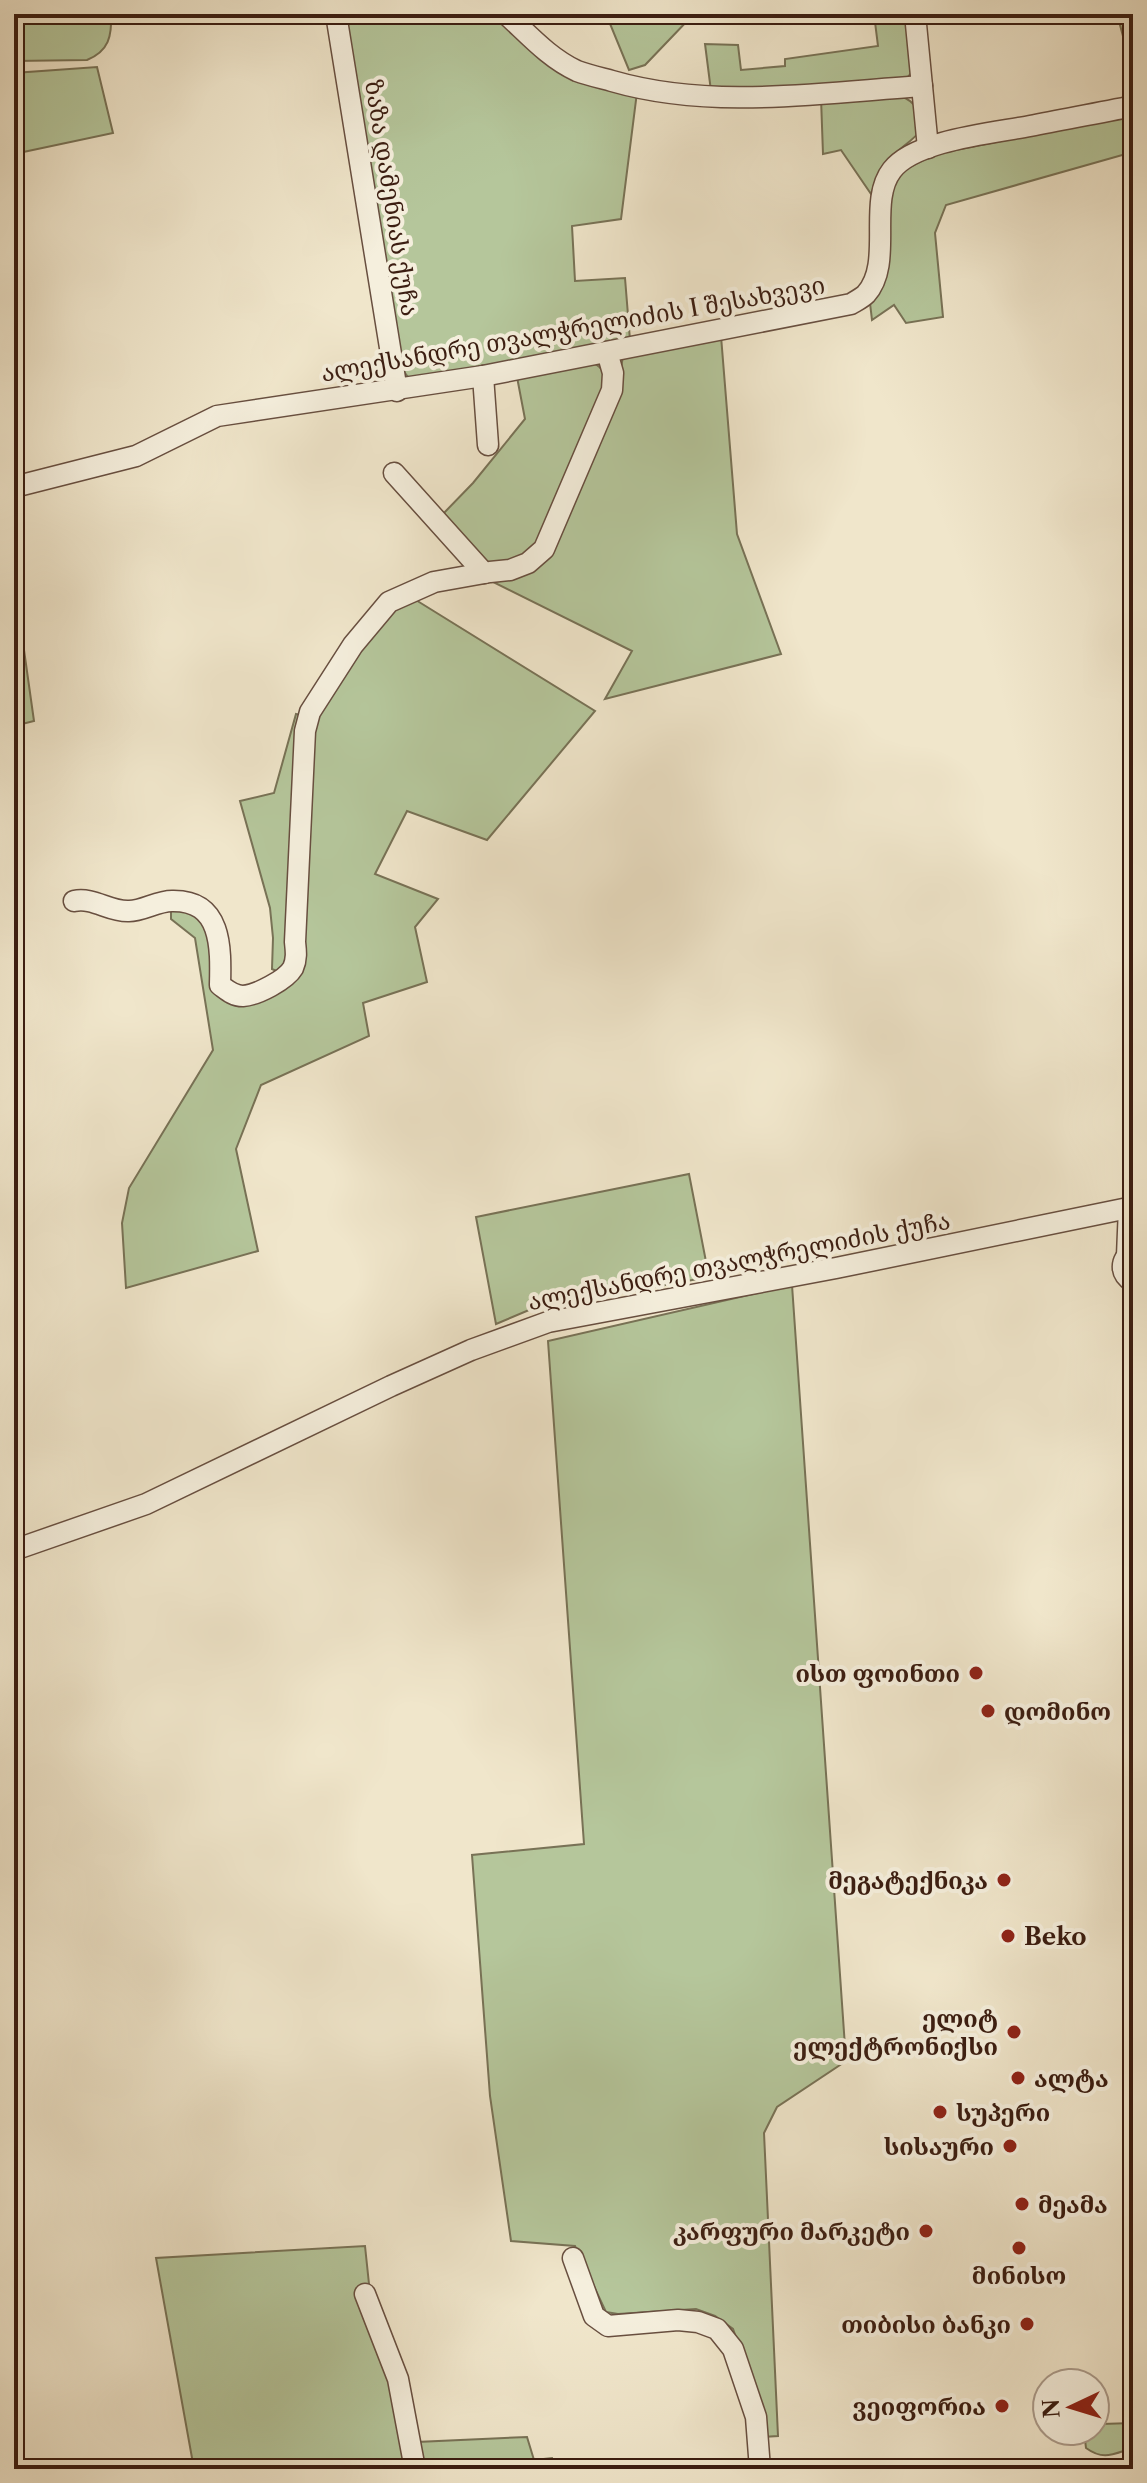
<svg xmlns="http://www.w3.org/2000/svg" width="1147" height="2483" font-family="'Libre Caslon Text','Noto Serif Georgian',serif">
<rect width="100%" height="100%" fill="#f0e6cb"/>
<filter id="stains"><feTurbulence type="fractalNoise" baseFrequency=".0025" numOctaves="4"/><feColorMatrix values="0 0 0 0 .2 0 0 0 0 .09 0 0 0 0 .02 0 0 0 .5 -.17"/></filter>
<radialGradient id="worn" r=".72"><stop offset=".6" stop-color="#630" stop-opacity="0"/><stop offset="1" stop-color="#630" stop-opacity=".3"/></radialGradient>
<!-- green -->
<g fill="#b5c69b" stroke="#787256" stroke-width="2">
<path d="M14,14H111C112,36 109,51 87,60L14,61Z"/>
<path d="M344,14H498L530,43L637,92L621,219L572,226L575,281L625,278L630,340L418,380L408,377L402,369Z"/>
<path d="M606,14H690L691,17L645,65L629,70Z"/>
<path d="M874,14H910L911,73L907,78L752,92L711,91L705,44L738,45L741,70L785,66V59L878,46Z"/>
<path d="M1117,14H1133V73Z"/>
<path d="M97,67L113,133L14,154V73Z"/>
<path d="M901,96C918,103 918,112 922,129C912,142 899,148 889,160C880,170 875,181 871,194L841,150L823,154L821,98Z"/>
<path d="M1133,115V152L946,205L935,233L943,317L906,323L894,305L872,320L870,303L889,191L896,174L935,154Z"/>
<path d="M721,336L737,534L781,654L605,699L632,651L485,578L522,572L619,383L623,355Z"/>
<path d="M589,362C603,365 605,374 608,387L538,547L524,559L488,568L441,516L473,483L525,419L517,377Z"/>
<path d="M14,579L34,721L14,726Z"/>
<path d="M411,597L595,711L487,840L407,811L375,874L438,899L415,927L427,982L363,1003L369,1036L261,1085L236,1149L258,1251L126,1288L122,1223L129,1188L213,1050L195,938L171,919V910L186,908L208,923L216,987H284L314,716L387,611Z"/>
<path d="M296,714L301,715L291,956L283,974L272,969L273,938L270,908L240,801L274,793Z"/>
<path d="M689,1174L709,1277L529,1310L496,1324L476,1217Z"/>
<path d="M792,1285L846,2061L777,2107L764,2133L778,2436L762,2437V2412L733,2329L715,2316L696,2309L618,2314L606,2312L575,2246L511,2241L490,2096L472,1855L584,1844L548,1341Z"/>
<path d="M365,2246L369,2284L357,2288L392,2383L408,2469H194L156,2258Z"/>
<path d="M1096,2416L1101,2424L1133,2423V2448C1113,2454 1104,2461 1086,2448L1084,2431H1095Z"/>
<path d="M527,2437L534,2460L552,2458L554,2469H422L417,2442Z"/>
</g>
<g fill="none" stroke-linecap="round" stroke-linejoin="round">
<!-- minor casing -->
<g stroke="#684f40" stroke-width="23">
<g id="minor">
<path d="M336,14L397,391"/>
<path d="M506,14C529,35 549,58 577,71C588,75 601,78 612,81C712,110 820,93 922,86"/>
<path d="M915,14L928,148"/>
<path d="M483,376L488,445"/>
<path d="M394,473L484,573"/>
<path d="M14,487L136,456L217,416L483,376L851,304C856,301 862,298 866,294C894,263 867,202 892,170C915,140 994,133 1030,126C1065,119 1099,113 1133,106"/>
<path d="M74,901C94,897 109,912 129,911C143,911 157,901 172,901C222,900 221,947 220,985C227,990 233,996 243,996C257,995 286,980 293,968C297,959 296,951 295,942L305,731L310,712L353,645L389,602L434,582L490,572L510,570L528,563L544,549L612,390L613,373L607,352"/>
<path d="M1133,1251C1120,1260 1119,1273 1133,1282"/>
<path d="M1127,1256L1129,1207"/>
<path d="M14,1550L146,1504L391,1386L471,1350L548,1322L836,1268L1133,1207"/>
<path d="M573,2258L594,2316L608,2326L678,2320L698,2322L717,2329L733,2349L756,2417L760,2469"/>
<path d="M365,2294L398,2379L415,2469"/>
</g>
</g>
<!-- minor -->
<use href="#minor" stroke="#f5efdd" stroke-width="20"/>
</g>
<!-- markers -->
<g fill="#8f2418" stroke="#f5efdd" stroke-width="3">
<circle cx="976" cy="1673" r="8"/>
<circle cx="988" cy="1711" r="8"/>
<circle cx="1004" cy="1880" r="8"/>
<circle cx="1008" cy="1936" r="8"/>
<circle cx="1014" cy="2032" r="8"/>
<circle cx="1018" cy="2078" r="8"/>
<circle cx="940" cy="2112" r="8"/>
<circle cx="1010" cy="2146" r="8"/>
<circle cx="1022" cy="2204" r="8"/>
<circle cx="926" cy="2231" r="8"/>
<circle cx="1019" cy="2248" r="8"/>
<circle cx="1027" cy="2324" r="8"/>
<circle cx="1002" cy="2406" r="8"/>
</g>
<g text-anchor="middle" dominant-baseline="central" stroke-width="8" stroke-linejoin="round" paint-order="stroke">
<!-- street labels -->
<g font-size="24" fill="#3b1d11" stroke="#f5efdd">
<text transform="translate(392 198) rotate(81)">ზაზა დამენიას ქუჩა</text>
<text transform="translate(573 329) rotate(-10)">ალექსანდრე თვალჭრელიძის I შესახვევი</text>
<text transform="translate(739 1261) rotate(-11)">ალექსანდრე თვალჭრელიძის ქუჩა</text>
</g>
<!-- poi labels -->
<g font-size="24" font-weight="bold" fill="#3b1d11" stroke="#f5efdd" text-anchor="end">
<text x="960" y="1673">ისთ ფოინთი</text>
<text x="1004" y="1711" text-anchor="start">დომინო</text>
<text x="988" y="1880">მეგატექნიკა</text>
<text x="1024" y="1936" text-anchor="start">Beko</text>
<text x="998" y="2018">ელიტ<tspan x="998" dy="28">ელექტრონიქსი</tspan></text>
<text x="1034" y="2078" text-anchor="start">ალტა</text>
<text x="956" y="2112" text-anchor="start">სუპერი</text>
<text x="994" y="2146">სისაური</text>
<text x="1038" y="2204" text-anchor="start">მეამა</text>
<text x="910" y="2231">კარფური მარკეტი</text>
<text x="1019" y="2275" text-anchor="middle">მინისო</text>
<text x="1011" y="2324">თიბისი ბანკი</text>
<text x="986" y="2406">ვეიფორია</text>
</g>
</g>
<!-- margin -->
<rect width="1147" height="2483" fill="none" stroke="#f0e6cb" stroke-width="48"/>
<rect x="16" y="16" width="1115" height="2451" fill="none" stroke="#3b1d11" stroke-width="4"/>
<rect x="24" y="24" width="1099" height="2435" fill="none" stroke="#3b1d11" stroke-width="2"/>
<!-- north arrow -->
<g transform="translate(1071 2407) rotate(266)"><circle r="38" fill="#f5efdd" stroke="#ab9b8b" stroke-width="2"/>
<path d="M0-6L14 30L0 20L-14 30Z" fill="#8f2418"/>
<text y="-12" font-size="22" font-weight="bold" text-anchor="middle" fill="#3b1d11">N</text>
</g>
<rect width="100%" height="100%" filter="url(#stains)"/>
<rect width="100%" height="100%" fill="url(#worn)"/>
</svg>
